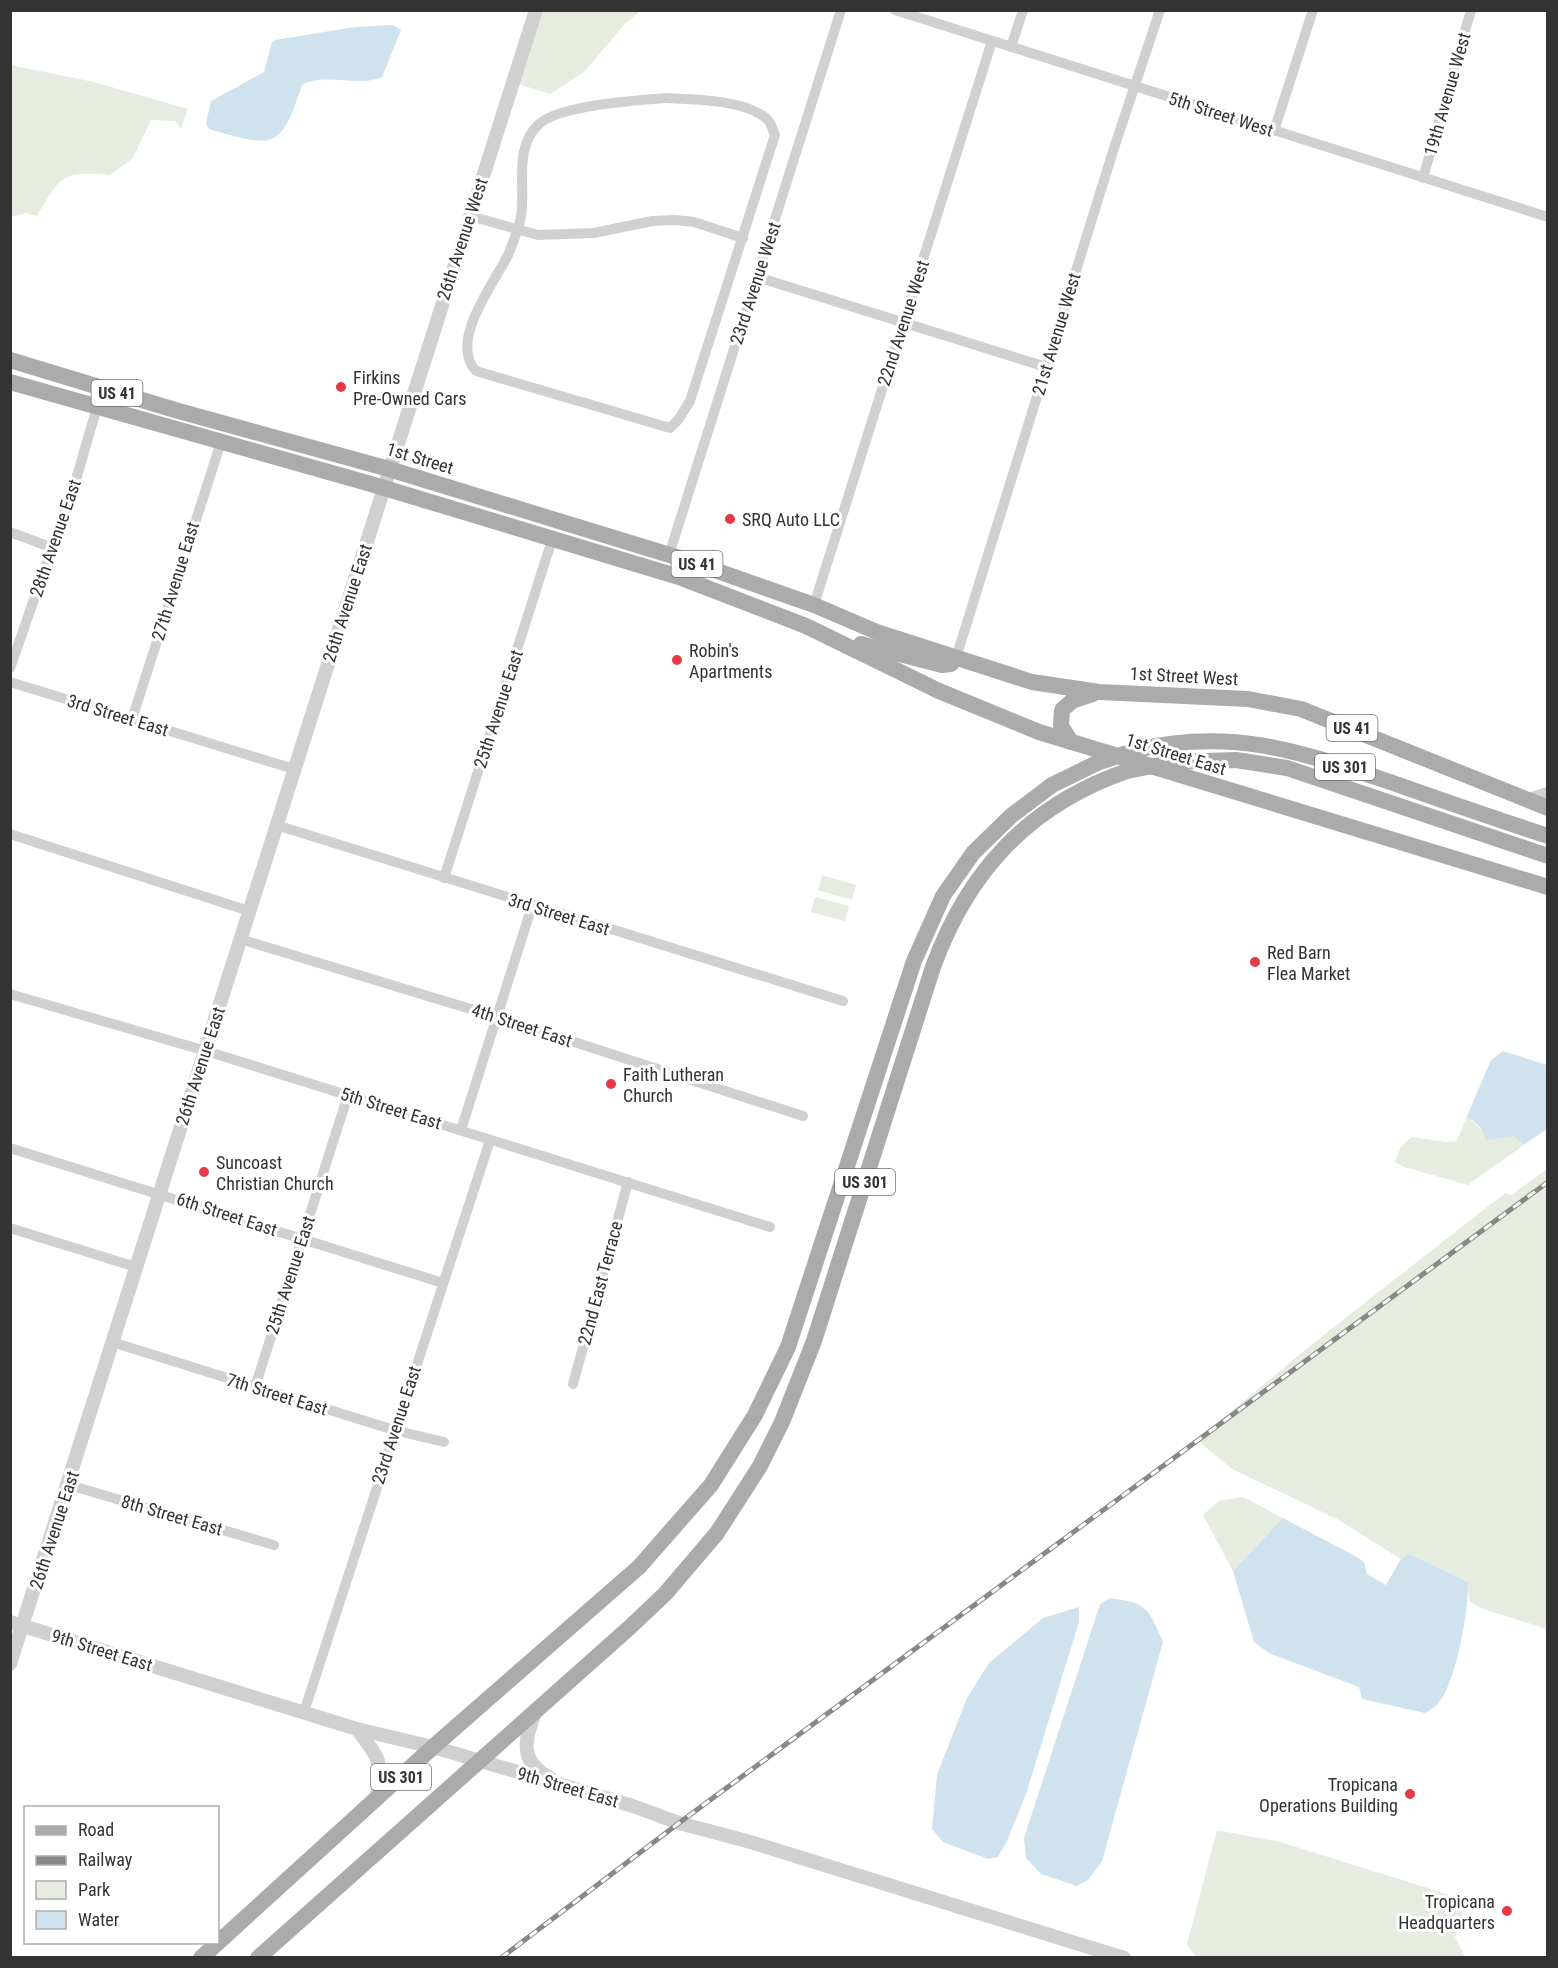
<svg xmlns="http://www.w3.org/2000/svg" width="1558" height="1968" font-family="'Roboto Condensed',sans-serif">
<rect width="100%" height="100%" fill="#fff"/>
<!-- green -->
<g fill="#e6ecdf">
<path d="M542,11H640L623,26L584,72L550,94L518,84Z"/>
<path d="M10,65L94,82L188,109L181,129L175,121L151,120L133,158L110,175C62,171 61,175 37,216L26,213L11,217Z"/>
<path d="M822,875L856,885L852,900L818,890Z"/>
<path d="M815,897L849,906L845,921L811,912Z"/>
<path d="M1467,1116L1486,1135L1515,1136L1524,1145L1468,1185L1404,1167L1395,1162L1401,1146L1412,1137L1446,1142L1457,1141Z"/>
<path d="M1547,1169V1629L1480,1608L1469,1601L1468,1582L1409,1554L1401,1559L1337,1519L1232,1469L1197,1440L1316,1341L1505,1193L1511,1195Z"/>
<path d="M1243,1497L1283,1518L1233,1571L1203,1515L1219,1501Z"/>
<path d="M1217,1830L1280,1842L1466,1900L1455,1937L1465,1957H1196L1187,1944Z"/>
</g>
<!-- water -->
<g fill="#cfe2ee">
<path d="M393,25L401,30L382,77C356,88 327,72 302,85C280,151 275,148 209,129L206,124L211,101L264,72L272,42L275,40L355,27Z"/>
<path d="M1503,1051L1547,1065V1129L1524,1145L1514,1136L1486,1140L1480,1127L1467,1116L1491,1060Z"/>
<path d="M1283,1518L1357,1557L1364,1562L1367,1574L1386,1585L1401,1559L1409,1554L1468,1582C1469,1609 1456,1686 1437,1705C1434,1708 1429,1710 1425,1713L1362,1699L1359,1687L1269,1653L1254,1642L1233,1571Z"/>
<path d="M1110,1598C1148,1603 1148,1608 1163,1642L1102,1861L1088,1880L1077,1886L1041,1874L1026,1858L1024,1838L1100,1604Z"/>
<path d="M1079,1607V1622L1026,1794L1007,1841L998,1857L988,1859L943,1842L932,1829L937,1775L967,1698L989,1663L1043,1618Z"/>
</g>
<g fill="none" stroke-linecap="round" stroke-linejoin="round">
<!-- minor -->
<g stroke="#d0d0d0" stroke-width="10">
<path d="M895,10L1548,217"/>
<path d="M1011,47L1023,10"/>
<path d="M667,98C694,99 746,100 767,119C771,123 773,130 775,135L690,401L678,420L670,428L476,371C448,341 495,282 508,255C513,243 519,228 521,216C526,186 513,148 539,124C560,105 638,100 667,98Z"/>
<path d="M1274,131L1313,10"/>
<path d="M1423,178L1471,10"/>
<path d="M470,216L538,235L594,233L652,221L675,220L694,222L743,238"/>
<path d="M757,277L1046,367"/>
<path d="M10,532L50,547"/>
<path d="M669,555L841,10"/>
<path d="M814,605L992,41"/>
<path d="M956,658L1114,148L1160,10"/>
<path d="M10,668L75,483L97,407"/>
<path d="M10,682L294,769"/>
<path d="M132,719L221,442"/>
<path d="M276,825L843,1001"/>
<path d="M10,834L249,911"/>
<path d="M444,878L552,540"/>
<path d="M240,939L497,1017L803,1116"/>
<path d="M10,994L206,1051L770,1227"/>
<path d="M461,1130L532,906"/>
<path d="M10,1148L443,1283"/>
<path d="M10,1228L136,1267"/>
<path d="M112,1342L394,1430L444,1442"/>
<path d="M573,1384L628,1182"/>
<path d="M255,1387L348,1095"/>
<path d="M69,1485L274,1545"/>
<path d="M304,1712L490,1140"/>
</g>
<!-- tertiary -->
<g stroke="#d0d0d0" stroke-width="14">
<path d="M1529,800L1548,794"/>
<path d="M10,1622L357,1729L433,1747L633,1806L679,1823L747,1841L1124,1958"/>
<path d="M10,1664L536,10"/>
<path d="M535,1713C524,1741 519,1761 550,1778"/>
<path d="M357,1729C378,1757 386,1765 376,1800"/>
</g>
<!-- primary -->
<g stroke="#ababab" stroke-width="16">
<path d="M10,360L175,410L389,469L686,560L814,605L877,632L1032,682L1099,692L1248,699L1301,709L1548,808"/>
<path d="M10,382L371,484L679,577L806,626L939,691L1039,732L1548,887"/>
<path d="M861,644L942,665L951,664L956,658"/>
<path d="M1071,742L1061,726L1062,710L1072,701L1093,694"/>
<path d="M1136,750C1234,727 1301,752 1393,783C1444,801 1496,819 1548,836"/>
<path d="M1173,762L1236,760L1287,768L1548,856"/>
<path d="M201,1958L433,1747L639,1567L711,1485L755,1415L788,1347L914,961L943,896L973,853L1011,816L1052,785L1097,763"/>
<path d="M258,1958L629,1628L665,1594L717,1533L760,1466L782,1422L814,1341L933,967C968,871 1029,805 1127,771"/>
</g>
<!-- rail casing -->
<g stroke="#888" stroke-width="5">
<path id="rail" d="M501,1958L679,1823L1548,1182"/>
</g>
<!-- rail -->
<use href="#rail" stroke="#fff" stroke-width="3" stroke-dasharray="9" stroke-linecap="butt"/>
<!-- primary-bridge -->
<g stroke="#ababab" stroke-width="16">
<path d="M1097,763L1136,750"/>
<path d="M1127,771L1173,762"/>
</g>
</g>
<!-- markers -->
<g fill="#e63946" stroke="#fff" stroke-width="2">
<circle cx="341" cy="387" r="6"/>
<circle cx="730" cy="519" r="6"/>
<circle cx="677" cy="660" r="6"/>
<circle cx="1255" cy="962" r="6"/>
<circle cx="611" cy="1084" r="6"/>
<circle cx="204" cy="1172" r="6"/>
<circle cx="1410" cy="1794" r="6"/>
<circle cx="1507" cy="1911" r="6"/>
</g>
<g text-anchor="middle" dominant-baseline="central" stroke-width="6" stroke-linejoin="round" paint-order="stroke">
<!-- shield labels -->
<g fill="#fff" stroke="#707070" stroke-width="1.5">
<rect x="91.5" y="380" width="51" height="26" rx="4.5"/>
<rect x="671.5" y="551" width="51" height="26" rx="4.5"/>
<rect x="1326.5" y="715" width="51" height="26" rx="4.5"/>
<rect x="1315" y="754" width="60" height="26" rx="4.5"/>
<rect x="835" y="1169" width="60" height="26" rx="4.5"/>
<rect x="371" y="1764" width="60" height="26" rx="4.5"/>
</g>
<g font-size="16" font-weight="bold" fill="#333">
<text x="117" y="393">US 41</text>
<text x="697" y="564">US 41</text>
<text x="1352" y="728">US 41</text>
<text x="1345" y="767">US 301</text>
<text x="865" y="1182">US 301</text>
<text x="401" y="1777">US 301</text>
</g>
<!-- street labels -->
<g font-size="18" fill="#333" stroke="#fff">
<text transform="translate(1447 94) rotate(-74)">19th Avenue West</text>
<text transform="translate(1221 114) rotate(18)">5th Street West</text>
<text transform="translate(462 239) rotate(-72)">26th Avenue West</text>
<text transform="translate(755 283) rotate(-72)">23rd Avenue West</text>
<text transform="translate(903 323) rotate(-72)">22nd Avenue West</text>
<text transform="translate(1056 334) rotate(-73)">21st Avenue West</text>
<text transform="translate(420 458) rotate(17)">1st Street</text>
<text transform="translate(55 538) rotate(-71)">28th Avenue East</text>
<text transform="translate(175 581) rotate(-73)">27th Avenue East</text>
<text transform="translate(347 603) rotate(-72)">26th Avenue East</text>
<text transform="translate(1184 676) rotate(3)">1st Street West</text>
<text transform="translate(498 709) rotate(-72)">25th Avenue East</text>
<text transform="translate(118 715) rotate(17)">3rd Street East</text>
<text transform="translate(1176 754) rotate(17)">1st Street East</text>
<text transform="translate(559 914) rotate(17)">3rd Street East</text>
<text transform="translate(522 1025) rotate(18)">4th Street East</text>
<text transform="translate(200 1066) rotate(-72)">26th Avenue East</text>
<text transform="translate(391 1108) rotate(17)">5th Street East</text>
<text transform="translate(227 1214) rotate(18)">6th Street East</text>
<text transform="translate(290 1275) rotate(-72)">25th Avenue East</text>
<text transform="translate(600 1283) rotate(-75)">22nd East Terrace</text>
<text transform="translate(277 1394) rotate(17)">7th Street East</text>
<text transform="translate(396 1425) rotate(-72)">23rd Avenue East</text>
<text transform="translate(172 1515) rotate(16)">8th Street East</text>
<text transform="translate(54 1530) rotate(-72)">26th Avenue East</text>
<text transform="translate(102 1650) rotate(17)">9th Street East</text>
<text transform="translate(568 1787) rotate(16)">9th Street East</text>
</g>
<!-- poi labels -->
<g font-size="18" fill="#333" stroke="#fff" text-anchor="start">
<text x="353" y="377">Firkins<tspan x="353" dy="21">Pre-Owned Cars</tspan></text>
<text x="742" y="519">SRQ Auto LLC</text>
<text x="689" y="650">Robin's<tspan x="689" dy="21">Apartments</tspan></text>
<text x="1267" y="952">Red Barn<tspan x="1267" dy="21">Flea Market</tspan></text>
<text x="623" y="1074">Faith Lutheran<tspan x="623" dy="21">Church</tspan></text>
<text x="216" y="1162">Suncoast<tspan x="216" dy="21">Christian Church</tspan></text>
<text x="1398" y="1784" text-anchor="end">Tropicana<tspan x="1398" dy="21">Operations Building</tspan></text>
<text x="1495" y="1901" text-anchor="end">Tropicana<tspan x="1495" dy="21">Headquarters</tspan></text>
</g>
</g>
<!-- border -->
<rect width="1558" height="1968" fill="none" stroke="#333333" stroke-width="24"/>
<!-- legend -->
<rect x="24" y="1806" width="195" height="138" fill="#ffffff" stroke="#adadad" stroke-width="1.5"/>
<rect x="36" y="1826" width="30" height="9" fill="#ababab" stroke="#adadad" stroke-width="1.5"/>
<text x="78" y="1836" font-size="18" fill="#333333">Road</text>
<rect x="36" y="1856" width="30" height="9" fill="#888888" stroke="#adadad" stroke-width="1.5"/>
<text x="78" y="1866" font-size="18" fill="#333333">Railway</text>
<rect x="36" y="1881" width="30" height="18" fill="#e6ecdf" stroke="#adadad" stroke-width="1.5"/>
<text x="78" y="1896" font-size="18" fill="#333333">Park</text>
<rect x="36" y="1911" width="30" height="18" fill="#cfe2ee" stroke="#adadad" stroke-width="1.5"/>
<text x="78" y="1926" font-size="18" fill="#333333">Water</text>
</svg>
